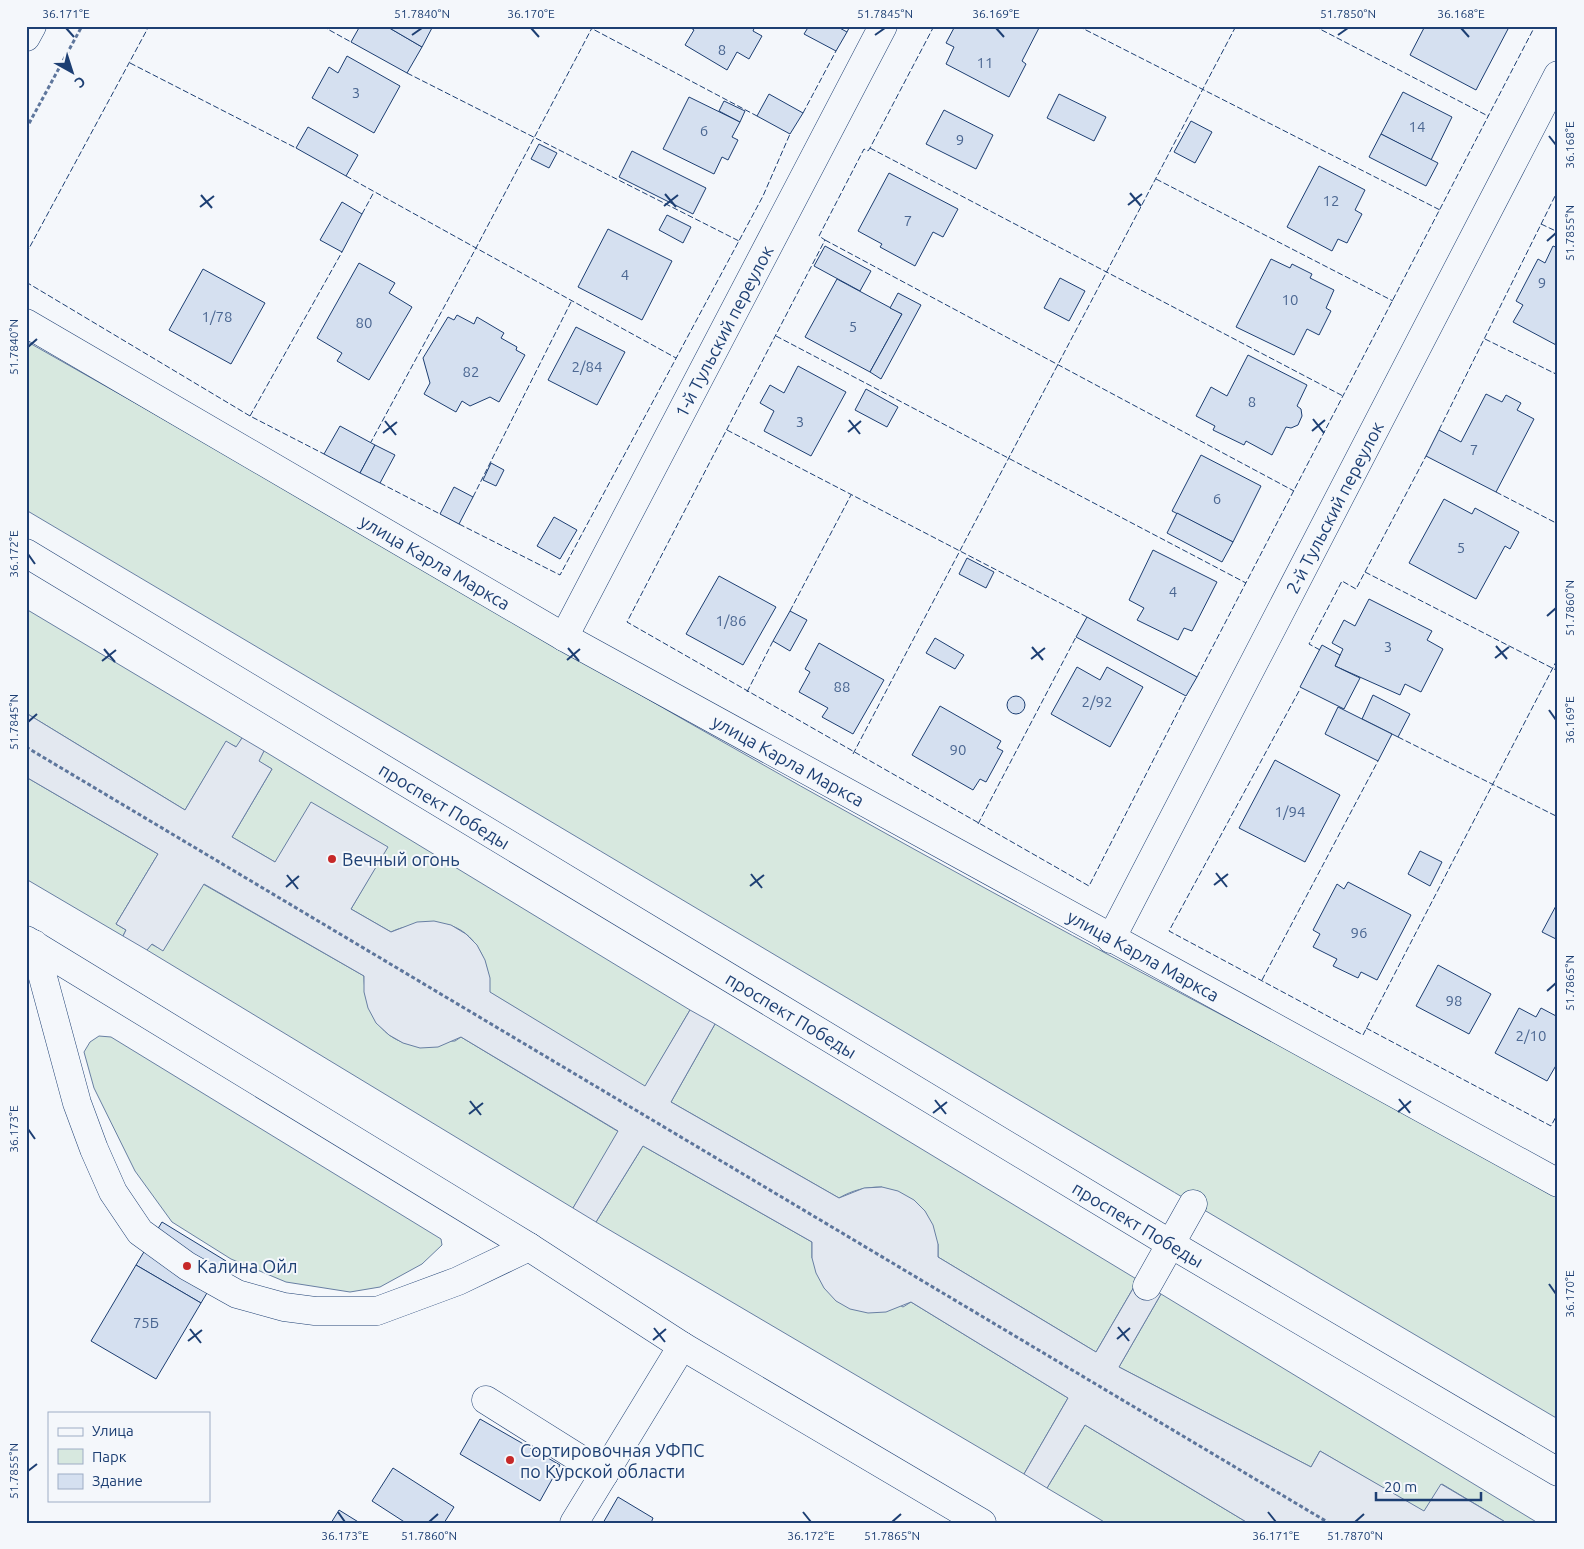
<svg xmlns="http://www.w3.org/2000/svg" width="1584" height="1549" font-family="Ubuntu,sans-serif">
<rect width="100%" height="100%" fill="#f4f7fb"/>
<!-- green -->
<g fill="#d7e8df" stroke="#687fa3">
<path d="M26,341C323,508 614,684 912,848C1125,966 1342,1078 1558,1191V1419C1046,1118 537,812 26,510Z"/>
<path d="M26,609L242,738L237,747L226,742L185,810L26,713Z"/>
<path d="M264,751L690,1010L645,1087L489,992C491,967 478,935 452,926C444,923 433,926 425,926C412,926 403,926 391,932L351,909L387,847L275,862L232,837L272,769L258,761Z"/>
<path d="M26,777L158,854L116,924L126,930L123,936L26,879Z"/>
<path d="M203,884L364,976C364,1002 375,1032 402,1042C413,1046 442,1041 455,1041L461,1037L619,1132L573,1208L147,950L151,944L163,950Z"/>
<path d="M715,1024L1138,1280L1096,1352L938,1257V1244L882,1187C865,1187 853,1190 839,1198L671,1102Z"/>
<path d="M99,1036L111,1037L441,1239L442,1245L422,1264L380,1287L350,1292L286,1282L231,1259L172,1222L135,1171L94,1088L84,1052L90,1042Z"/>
<path d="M643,1146L812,1242V1258L903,1307L911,1302L1068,1398L1024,1474L596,1222Z"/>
<path d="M1161,1294L1538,1523H1507L1442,1484L1424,1512L1320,1451L1311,1467L1119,1367Z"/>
<path d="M1085,1425L1248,1523H1106L1047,1488Z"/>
</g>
<!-- parking -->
<path fill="#e3e8f0" stroke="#687fa3" d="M26,713L185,810L226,741L236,747L242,738L264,751L259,761L272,769L232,837L275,862L311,802L388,847L351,909L391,932L417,922L434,921L451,925L466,934L477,945L485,960L490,978V992L645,1086L690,1010L715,1024L671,1102L839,1198L864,1188L882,1187L898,1191L914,1200L925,1211L933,1225L938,1244V1257L1096,1352L1138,1280L1161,1294L1119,1367L1311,1467L1320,1451L1424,1511L1441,1484L1507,1523H1248L1085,1425L1047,1488L1024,1474L1068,1398L911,1302L886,1312L868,1313L850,1309L836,1301L824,1288L816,1273L812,1258V1242L643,1146L596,1222L573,1208L618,1131L461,1037L438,1047L420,1048L403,1043L389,1035L376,1023L368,1008L364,992V976L204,884L163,951L152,944L147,950L123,936L126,930L116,924L158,854L26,777Z"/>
<!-- building -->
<g fill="#d5e0f0" stroke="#1d3f73">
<path d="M360,26H386L422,47L407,73L351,42Z"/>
<path d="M386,26H433L422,47Z"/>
<path d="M688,26H755L753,31L762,36L749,59L737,52L727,70L685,45L694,30Z"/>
<path d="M809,26H836L847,32L836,51L804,34Z"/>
<path d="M955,26H1040L1022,61L1026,64L1009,97L946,64L954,47L946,43Z"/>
<path d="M1425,26H1504L1508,29L1476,90L1410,55Z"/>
<path d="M347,56L400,86L374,133L312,98L329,67L338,73Z"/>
<path d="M1403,92L1452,117L1431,160L1381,134Z"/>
<path d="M769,94L803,113L790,134L757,116Z"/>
<path d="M1059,94L1106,117L1094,141L1047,118Z"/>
<path d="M689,97L740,122L732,137L738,140L728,160L722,157L714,174L663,149Z"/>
<path d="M724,101L745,111L740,122L719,111Z"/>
<path d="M944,110L993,135L976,169L926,144Z"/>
<path d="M1191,121L1212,132L1195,163L1174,152Z"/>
<path d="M308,127L358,155L346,176L296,148Z"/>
<path d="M1381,134L1438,163L1426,186L1369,157Z"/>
<path d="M539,144L557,153L549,168L531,159Z"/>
<path d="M632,151L706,188L693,214L619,177Z"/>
<path d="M1319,166L1365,190L1355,210L1362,214L1347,243L1338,239L1332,251L1287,227Z"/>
<path d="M889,173L958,209L943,237L933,232L915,266L880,247L882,244L858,231Z"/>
<path d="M342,202L362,214L342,252L320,240Z"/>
<path d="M667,215L691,227L683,243L659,230Z"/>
<path d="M608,229L672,261L642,320L578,287Z"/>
<path d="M825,246L871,271L860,291L814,266Z"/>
<path d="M1553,246L1558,248V346L1513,322L1523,305L1516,301L1538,259L1545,263Z"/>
<path d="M1271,259L1290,268L1292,264L1312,274L1310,278L1334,290L1326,308L1331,311L1319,335L1307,329L1294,355L1236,327Z"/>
<path d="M359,263L395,283L389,293L412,307L369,380L337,361L342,353L317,338Z"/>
<path d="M203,269L265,303L231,364L169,330Z"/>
<path d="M1060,278L1085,291L1069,321L1044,308Z"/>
<path d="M837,279L902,314L870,372L805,337Z"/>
<path d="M898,293L921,305L881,379L870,372L902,314L890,308Z"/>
<path d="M457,315L474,324L477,317L504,333L501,338L517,347L516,350L525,355L499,402L490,397L470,406L462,401L456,412L424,394L430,383L423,358L448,317L454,320Z"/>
<path d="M576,327L625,352L597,405L548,380Z"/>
<path d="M1248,355L1307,385L1297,406L1301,409L1302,416L1298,425L1291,428L1286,427L1272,455L1246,441L1244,445L1213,430L1215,426L1196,416L1211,387L1227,396Z"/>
<path d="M798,366L846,392L811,456L764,431L774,411L760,403L770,385L784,393Z"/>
<path d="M866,389L898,407L887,427L855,410Z"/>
<path d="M1486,394L1502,402L1506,395L1521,403L1517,410L1534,419L1496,492L1426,456L1439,430L1461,442Z"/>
<path d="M340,426L375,445L360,473L324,454Z"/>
<path d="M375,445L395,455L380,483L360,473Z"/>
<path d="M1201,455L1261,486L1233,542L1172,511Z"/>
<path d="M491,463L504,470L496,486L483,480Z"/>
<path d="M454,487L473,497L459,524L440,514Z"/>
<path d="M1444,499L1472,514L1475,508L1519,532L1510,549L1505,546L1476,599L1409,563Z"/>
<path d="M1177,513L1233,542L1222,562L1167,533Z"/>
<path d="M554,517L577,530L560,559L537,546Z"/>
<path d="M1153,550L1217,582L1192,631L1184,628L1178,640L1137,620L1144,608L1129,600Z"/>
<path d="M967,558L994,572L986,588L959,574Z"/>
<path d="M719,576L776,607L743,665L686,634Z"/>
<path d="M1369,599L1432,631L1427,640L1443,649L1421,692L1405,684L1400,695L1335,666L1343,649L1332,643L1344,620L1355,626Z"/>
<path d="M790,611L807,620L790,651L773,641Z"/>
<path d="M1087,617L1197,677L1186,696L1076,637Z"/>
<path d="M935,638L964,655L955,669L926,653Z"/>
<path d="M819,643L884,680L853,734L822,717L828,708L799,692L810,672L805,669Z"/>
<path d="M1322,645L1340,655L1335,666L1360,678L1344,709L1300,687Z"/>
<path d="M1077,667L1100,680L1107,667L1143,687L1110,747L1051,714Z"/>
<path d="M1373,695L1410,714L1398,737L1362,719Z"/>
<circle cx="1016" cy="705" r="9"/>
<path d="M940,706L1001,741L997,748L1003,751L986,782L980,779L973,790L912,755Z"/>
<path d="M1338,707L1392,734L1378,761L1325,734Z"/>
<path d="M1275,760L1340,795L1305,862L1239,828Z"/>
<path d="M1420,851L1442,862L1430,886L1408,874Z"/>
<path d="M1348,882L1411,915L1377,980L1361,972L1358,978L1333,966L1337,959L1313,947L1320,934L1313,930L1337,884L1344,889Z"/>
<path d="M1558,902V940L1542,932Z"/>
<path d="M1438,965L1491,994L1469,1034L1416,1006Z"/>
<path d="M1519,1008L1536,1017L1541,1008L1558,1017V1062L1547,1081L1495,1053Z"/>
<path d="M162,1222L226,1261L201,1303L136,1265Z"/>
<path d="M136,1265L201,1303L156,1379L91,1341Z"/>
<path d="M480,1419L560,1465L540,1501L460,1454Z"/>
<path d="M393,1468L454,1507L444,1523H406L372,1501Z"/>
<path d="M618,1497L653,1518L651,1523H603Z"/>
<path d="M339,1510L360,1523H331Z"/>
</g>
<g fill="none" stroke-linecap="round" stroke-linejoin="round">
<!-- minor casing -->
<g stroke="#1d3f73" stroke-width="29">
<g id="minor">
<path id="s1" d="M26,323L564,637L1558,1183"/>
<path id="s2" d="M564,637L883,26"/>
<path id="s3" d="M1111,939L1558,75"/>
<path d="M34,944L77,1103L94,1149L113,1192L140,1232L187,1266L237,1294L284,1307L315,1311H377L458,1281L529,1247"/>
<path d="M1147,1286L1193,1204"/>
<path d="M486,1400L604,1474L682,1346"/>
<path d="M574,1523L604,1474"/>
</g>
</g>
<!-- major casing -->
<g stroke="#1d3f73" stroke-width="29">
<g id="major">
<path d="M26,37L32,26"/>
<path id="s4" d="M26,553L1169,1243L1558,1472"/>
<path d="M26,940L529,1247L682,1346L982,1523"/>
</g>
</g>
<!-- path -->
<g stroke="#5e769c" stroke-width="3" stroke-dasharray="4 2.5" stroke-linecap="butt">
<path d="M26,129L82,26"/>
<path d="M26,747L1329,1523"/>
</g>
<!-- minor -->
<use href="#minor" stroke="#f4f7fb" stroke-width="28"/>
<!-- major -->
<use href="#major" stroke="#f4f7fb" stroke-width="28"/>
<!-- fence -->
<g stroke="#1d3f73" stroke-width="1" stroke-dasharray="6 2.5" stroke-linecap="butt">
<path d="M322,26L351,42"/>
<path d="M587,26L757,116"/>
<path d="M593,26L476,248L676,358"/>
<path d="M934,26L870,148L868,151L864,149L819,236L825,240L627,622L1089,886L1186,696"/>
<path d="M1078,26L1440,210"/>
<path d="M1314,26L1488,116"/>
<path d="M847,32L850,26"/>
<path d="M130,63L296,148"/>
<path d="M407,73L739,241"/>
<path d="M803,113L836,51"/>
<path d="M870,148L1343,396"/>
<path d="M346,176L476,248L371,442"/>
<path d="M1156,179L1393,301"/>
<path d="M362,214L374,192"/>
<path d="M1541,224L1558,232"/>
<path d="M825,240L1294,491"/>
<path d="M26,254L149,26"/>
<path d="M26,282L250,416L324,454"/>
<path d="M776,336L1246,583"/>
<path d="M1485,339L1558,375"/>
<path d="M250,416L342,252"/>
<path d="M727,430L1087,617"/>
<path d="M1439,430L1558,190"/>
<path d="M380,483L440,514"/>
<path d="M1496,492L1558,524"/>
<path d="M473,497L572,300"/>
<path d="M459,524L560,575L763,196L790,134"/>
<path d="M1365,572L1558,671"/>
<path d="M790,611L851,495"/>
<path d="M1320,650L1309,644L1342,581L1356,589L1426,456"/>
<path d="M1197,677L1535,26"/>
<path d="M1299,691L1169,931L1363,1035L1558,658"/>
<path d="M747,692L773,641"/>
<path d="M1398,737L1558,817"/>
<path d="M853,754L1236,26"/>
<path d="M978,824L1076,637"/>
<path d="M1262,980L1378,761"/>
<path d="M1366,1028L1551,1126L1558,1113"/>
</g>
</g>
<!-- ticks -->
<path fill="none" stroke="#1d3f73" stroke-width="2" d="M66,28L74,37M531,28L539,37M996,28L1004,37M1461,28L1469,37M412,35L422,28M875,35L885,28M1338,35L1348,28M1549,136L1556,145M1130,193L1141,206M665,194L676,207M201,195L212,208M1128,205L1142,194M664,206L678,195M200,207L214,196M1547,241L1556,233M28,347L37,339M1313,419L1324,433M849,420L860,434M385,421L396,435M1312,431L1325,420M848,432L861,421M383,433L397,422M28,554L35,564M1547,616L1556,608M1496,646L1507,659M1032,647L1043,660M568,648L579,661M104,649L115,662M1495,658L1509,647M1031,659L1045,648M567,660L580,649M102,661L116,650M1549,710L1556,720M28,722L37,714M1216,873L1227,887M751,874L762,888M287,875L298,889M1214,885L1228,874M750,886L764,875M286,887L299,876M1547,991L1556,983M1399,1099L1410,1113M935,1100L946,1114M470,1101L481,1115M1398,1112L1411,1101M933,1113L947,1102M469,1114L483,1103M28,1129L35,1139M1549,1284L1556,1294M1118,1327L1129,1341M654,1328L665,1342M190,1329L201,1343M1117,1339L1130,1328M653,1340L666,1329M188,1341L202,1330M28,1471L37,1464M338,1512L345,1522M803,1512L811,1522M1268,1512L1276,1522M429,1522L438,1514M892,1522L901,1514M1355,1522L1364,1514"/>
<!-- markers -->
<g fill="#c62828" stroke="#f4f7fb" stroke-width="2">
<circle cx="332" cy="859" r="5"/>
<circle cx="187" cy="1266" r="5"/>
<circle cx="510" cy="1460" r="5"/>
</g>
<g text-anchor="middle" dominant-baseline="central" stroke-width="4" stroke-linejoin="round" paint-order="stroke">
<!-- number labels -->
<g font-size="15" fill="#4b6792">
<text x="722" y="49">8</text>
<text x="985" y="62">11</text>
<text x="356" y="92">3</text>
<text x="1417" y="126">14</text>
<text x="704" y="130">6</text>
<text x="960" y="139">9</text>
<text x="1331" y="200">12</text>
<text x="908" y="220">7</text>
<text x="625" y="274">4</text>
<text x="1542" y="282">9</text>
<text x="1290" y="299">10</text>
<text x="217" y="316">1/78</text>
<text x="364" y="322">80</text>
<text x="853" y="326">5</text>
<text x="587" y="366">2/84</text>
<text x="471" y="371">82</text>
<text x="1252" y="401">8</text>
<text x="800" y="421">3</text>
<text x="1474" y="449">7</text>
<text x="1217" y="498">6</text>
<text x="1461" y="547">5</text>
<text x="1173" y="591">4</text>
<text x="731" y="620">1/86</text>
<text x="1388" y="646">3</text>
<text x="842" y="686">88</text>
<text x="1097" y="701">2/92</text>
<text x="958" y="749">90</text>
<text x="1290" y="811">1/94</text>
<text x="1359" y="932">96</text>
<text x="1454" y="1000">98</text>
<text x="1531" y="1035">2/10</text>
<text x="146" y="1322">75Б</text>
</g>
<!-- street labels -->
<g font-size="18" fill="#1d3f73" stroke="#f4f7fb">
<text stroke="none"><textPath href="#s2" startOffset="345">1-й Тульский переулок</textPath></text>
<text stroke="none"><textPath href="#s3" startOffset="486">2-й Тульский переулок</textPath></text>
<text stroke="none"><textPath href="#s1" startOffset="474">улица Карла Маркса</textPath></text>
<text stroke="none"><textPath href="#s1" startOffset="879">улица Карла Маркса</textPath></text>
<text stroke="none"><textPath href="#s4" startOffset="489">проспект Победы</textPath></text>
<text stroke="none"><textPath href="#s1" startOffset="1284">улица Карла Маркса</textPath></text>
<text stroke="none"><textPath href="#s4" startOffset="894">проспект Победы</textPath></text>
<text stroke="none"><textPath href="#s4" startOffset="1299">проспект Победы</textPath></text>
</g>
<!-- poi labels -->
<g font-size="18" fill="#1d3f73" stroke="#f4f7fb" text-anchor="start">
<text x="342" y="859">Вечный огонь</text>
<text x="197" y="1266">Калина Ойл</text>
<text x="520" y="1450">Сортировочная УФПС<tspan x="520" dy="21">по Курской области</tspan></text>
</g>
</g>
<!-- border -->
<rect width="1584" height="1549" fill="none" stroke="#f4f7fb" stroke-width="55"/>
<!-- legend -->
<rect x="48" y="1412" width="162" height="90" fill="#f4f7fb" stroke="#9eadc5"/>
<rect x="58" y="1428" width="25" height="8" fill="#f4f7fb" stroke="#9eadc5"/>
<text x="92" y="1436" font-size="15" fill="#1d3f73">Улица</text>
<rect x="58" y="1449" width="25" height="15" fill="#d7e8df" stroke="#9eadc5"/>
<text x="92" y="1462" font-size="15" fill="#1d3f73">Парк</text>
<rect x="58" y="1474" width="25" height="15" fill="#d5e0f0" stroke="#9eadc5"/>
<text x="92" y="1486" font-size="15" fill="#1d3f73">Здание</text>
<!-- north arrow -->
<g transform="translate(72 72) rotate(141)" stroke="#f4f7fb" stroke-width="4" paint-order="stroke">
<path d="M0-4L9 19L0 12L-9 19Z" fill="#1d3f73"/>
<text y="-8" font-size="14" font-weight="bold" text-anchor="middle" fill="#1d3f73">С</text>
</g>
<!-- scale -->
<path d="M1376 1492v8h105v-8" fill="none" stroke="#1d3f73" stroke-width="2.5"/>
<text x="1384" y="1492" font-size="15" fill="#1d3f73" stroke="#f4f7fb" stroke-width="4" paint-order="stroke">20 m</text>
<rect x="28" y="28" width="1528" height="1494" fill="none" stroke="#1d3f73" stroke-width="2"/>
<g font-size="12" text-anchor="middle" fill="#1d3f73">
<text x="66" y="18">36.171°E</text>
<text x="422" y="18">51.7840°N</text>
<text x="531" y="18">36.170°E</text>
<text x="885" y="18">51.7845°N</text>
<text x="996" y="18">36.169°E</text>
<text x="1348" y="18">51.7850°N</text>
<text x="1461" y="18">36.168°E</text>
<text transform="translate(1570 145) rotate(-90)" y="4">36.168°E</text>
<text transform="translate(1570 233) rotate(-90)" y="4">51.7855°N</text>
<text transform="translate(14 347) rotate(-90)" y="4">51.7840°N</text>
<text transform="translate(14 554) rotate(-90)" y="4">36.172°E</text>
<text transform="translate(1570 608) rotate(-90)" y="4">51.7860°N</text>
<text transform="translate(1570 720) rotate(-90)" y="4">36.169°E</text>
<text transform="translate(14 722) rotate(-90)" y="4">51.7845°N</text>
<text transform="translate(1570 983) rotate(-90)" y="4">51.7865°N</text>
<text transform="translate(14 1129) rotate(-90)" y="4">36.173°E</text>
<text transform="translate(1570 1294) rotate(-90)" y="4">36.170°E</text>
<text transform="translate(14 1471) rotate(-90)" y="4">51.7855°N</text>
<text x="345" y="1540">36.173°E</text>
<text x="429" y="1540">51.7860°N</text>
<text x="811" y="1540">36.172°E</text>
<text x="892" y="1540">51.7865°N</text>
<text x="1276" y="1540">36.171°E</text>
<text x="1355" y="1540">51.7870°N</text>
</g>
</svg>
